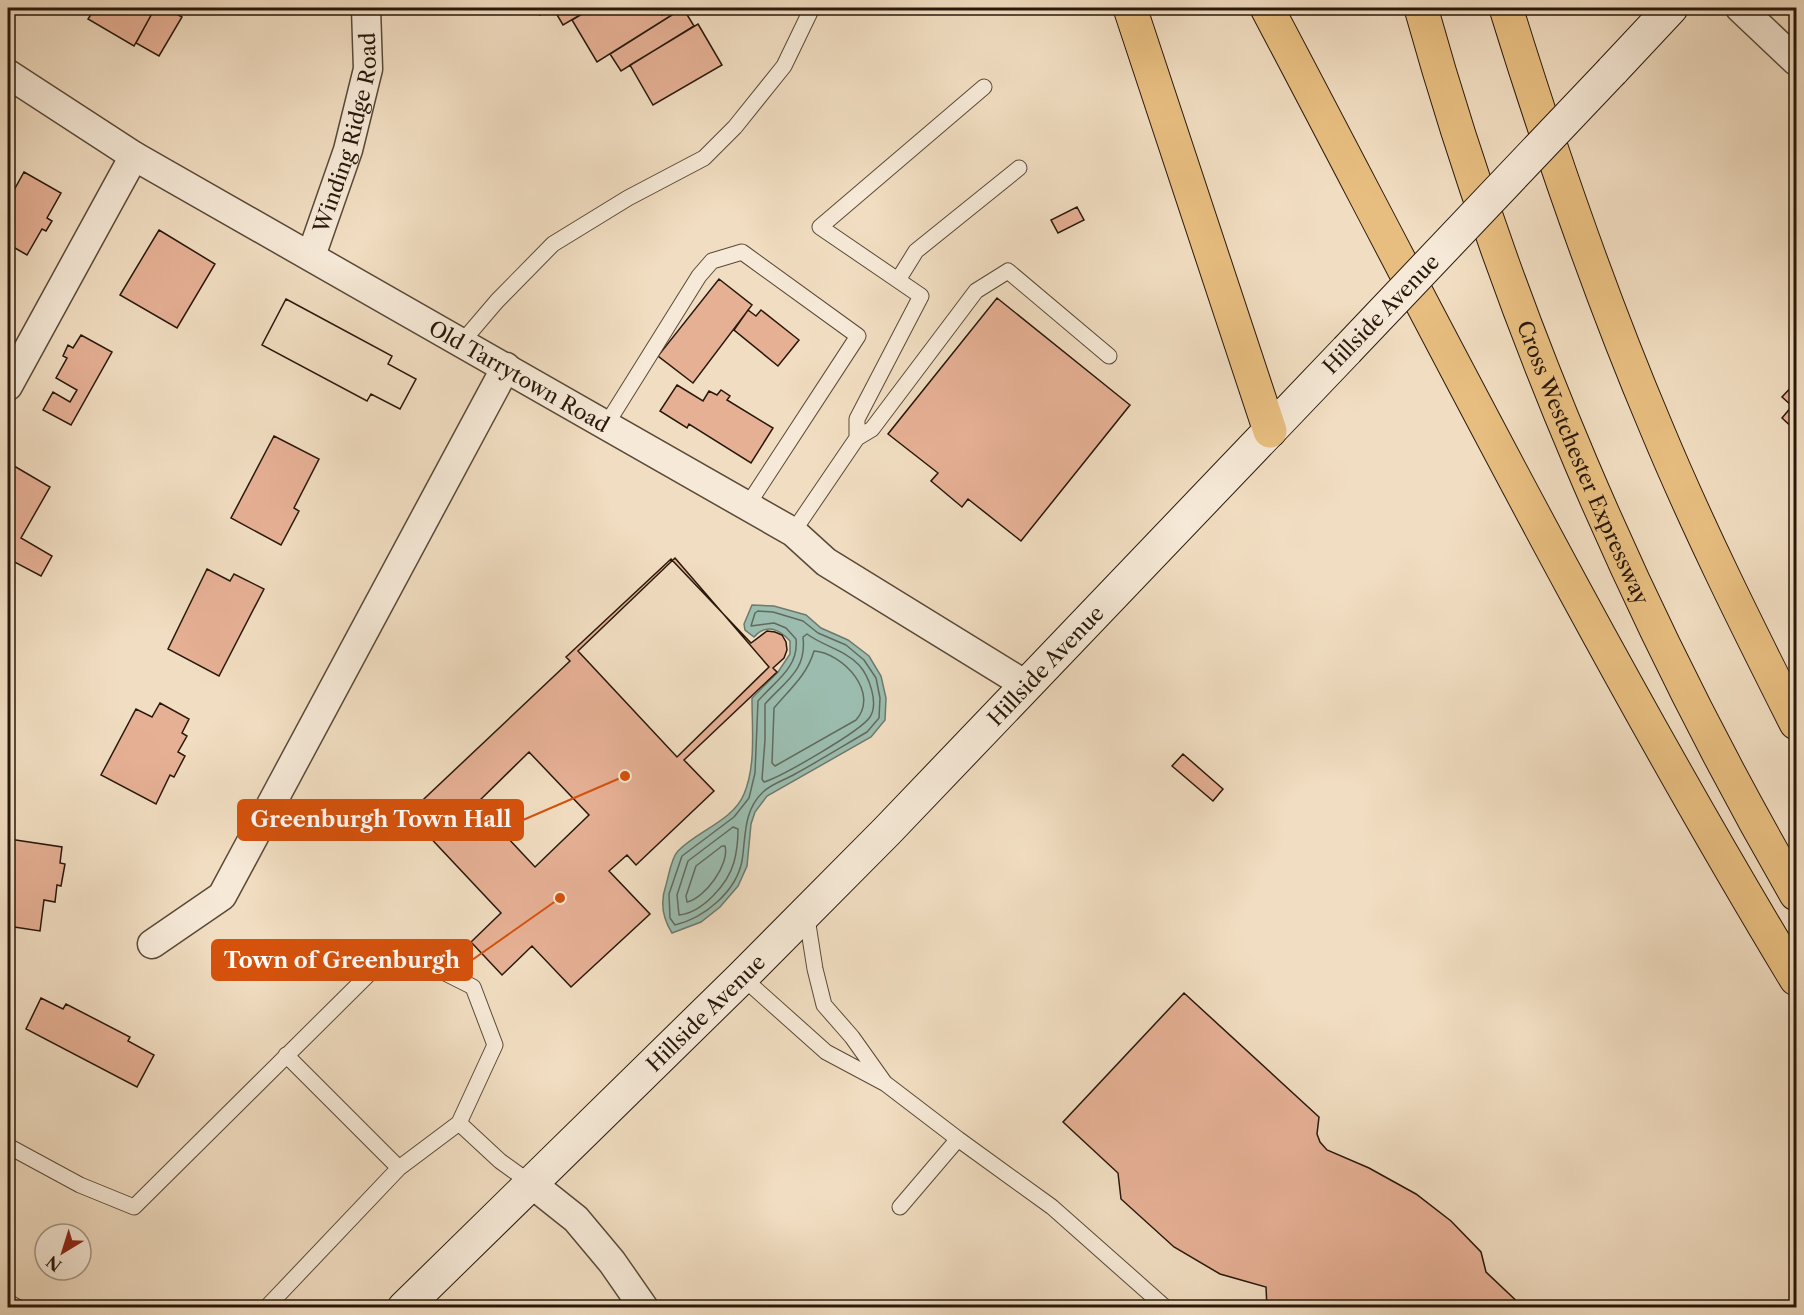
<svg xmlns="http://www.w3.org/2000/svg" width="1804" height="1315" font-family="'Libre Caslon Text',serif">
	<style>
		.water { fill: #9bbcae; stroke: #6d7a6d; stroke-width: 1.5 }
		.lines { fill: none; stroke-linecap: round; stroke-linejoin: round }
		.shore { stroke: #626a5c; stroke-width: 1.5 }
		.building { fill: #e6b095; stroke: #28180b; stroke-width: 1.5; fill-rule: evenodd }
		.service-casing { stroke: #5a4938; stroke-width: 17 }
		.minor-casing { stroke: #5a4938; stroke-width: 31 }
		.secondary-casing { stroke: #28180b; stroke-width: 35 }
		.motorway-casing { stroke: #28180b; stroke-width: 35 }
		.service { stroke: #f6e9d7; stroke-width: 15 }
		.minor { stroke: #f6e9d7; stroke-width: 28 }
		.secondary { stroke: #f6e9d7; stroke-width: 33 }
		.motorway { stroke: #e8be80; stroke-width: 33 }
		.secondary-bridge-casing { stroke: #28180b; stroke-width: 35; stroke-linecap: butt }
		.secondary-bridge { stroke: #f6e9d7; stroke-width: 33 }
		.labels { text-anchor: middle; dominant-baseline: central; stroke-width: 5; stroke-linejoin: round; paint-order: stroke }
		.street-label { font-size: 21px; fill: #28180b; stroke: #f6e9d7 }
		.leader { fill: none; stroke: #d5520c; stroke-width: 2 }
		.callout-dot { fill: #d5520c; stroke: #f6e9d7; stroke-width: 2 }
		.callout { fill: #d5520c; stroke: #d5520c; stroke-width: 2 }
		.callout-label { font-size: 22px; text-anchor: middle; font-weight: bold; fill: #fff }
	</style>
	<rect width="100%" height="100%" fill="#f1ddc1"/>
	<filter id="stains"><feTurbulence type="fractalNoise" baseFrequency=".00333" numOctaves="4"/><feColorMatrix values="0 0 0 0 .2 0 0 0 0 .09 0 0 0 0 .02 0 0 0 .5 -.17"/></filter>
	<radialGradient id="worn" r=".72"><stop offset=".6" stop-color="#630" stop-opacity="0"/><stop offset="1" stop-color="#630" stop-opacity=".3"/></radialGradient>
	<path class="water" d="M 752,605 L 774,606 L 806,615 L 821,628 L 848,640 L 869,656 L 881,676 L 886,698 L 885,720 L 871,737 L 767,796 L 755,812 L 751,824 L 747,866 L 738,886 L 720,907 L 701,922 L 672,933 C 663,919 660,902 666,885 C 669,875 671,858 678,851 C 697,831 733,821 744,794 C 756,766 752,729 752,698 L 778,672 L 790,654 L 790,641 C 779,629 766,623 754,637 L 745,630 L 744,624 Z"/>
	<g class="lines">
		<path class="shore" d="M 758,611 L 773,612 L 803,621 L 818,633 L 846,645 L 864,660 L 876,678 L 880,698 L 879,718 L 867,732 C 843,746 819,761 795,774 C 785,780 771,784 763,792 C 743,811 746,836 742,861 C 736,892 704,918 675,925 L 670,918 L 669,894 L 682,856 L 734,817 L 749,798 L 755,773 L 758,701 C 775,681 799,668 796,639 L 786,628 L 774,623 L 751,626 L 755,613 Z
			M 807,634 C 823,646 845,650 859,665 C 869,676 879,703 870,717 C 861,731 781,777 764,782 L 762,779 L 765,740 L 765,704 C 785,681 807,671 803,637 Z
			M 814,651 C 843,653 880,693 856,720 L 775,766 L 772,763 L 774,708 C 790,689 807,675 814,651 Z
			M 733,827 L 738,829 C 738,839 737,851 734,862 C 728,884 702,913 679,915 L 677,895 L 688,861 Z
			M 722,846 L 725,846 C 730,864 705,898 687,902 L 686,896 L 696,866 Z"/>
	</g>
	<path class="building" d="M 95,8 L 155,8 L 134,46 L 88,19 Z
		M 155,8 L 166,8 L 182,17 L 159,56 L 136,43 Z
		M 536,8 L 552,8 L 540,15 Z
		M 553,8 L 592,8 L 563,25 Z
		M 592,8 L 658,8 L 662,15 L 675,8 L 683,8 L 597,62 L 572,20 Z
		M 683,8 L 694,26 L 621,71 L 610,54 Z
		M 698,24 L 722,65 L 653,105 L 630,65 Z
		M 24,172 L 61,193 L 47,218 L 52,221 L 46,231 L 42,229 L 27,255 L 8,244 L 8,201 Z
		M 1077,207 L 1084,220 L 1058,233 L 1051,220 Z
		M 159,230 L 215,264 L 177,328 L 120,295 Z
		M 719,279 L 752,305 L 693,383 L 658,356 Z
		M 997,298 L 1130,405 L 1021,541 L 968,499 L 962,507 L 931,481 L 938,473 L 888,434 Z
		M 286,299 L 392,356 L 388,364 L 416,379 L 400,409 L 371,394 L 367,401 L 262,345 Z
		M 286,299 L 392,356 L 388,364 L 416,379 L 400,409 L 371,394 L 367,401 L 262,345 Z
		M 748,310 L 756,316 L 761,310 L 799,340 L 778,366 L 734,330 Z
		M 81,335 L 112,352 L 71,425 L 43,410 L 53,392 L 70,402 L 77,390 L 56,378 L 67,358 L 63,356 L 68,345 L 73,348 Z
		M 1795,383 L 1796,384 L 1796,431 L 1782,418 L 1792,406 L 1782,397 Z
		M 677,385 L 703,401 L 709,391 L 717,395 L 721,390 L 730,396 L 727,400 L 773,428 L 751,463 L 689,424 L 687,428 L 660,411 Z
		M 274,436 L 319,459 L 294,508 L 299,511 L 281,545 L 231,518 Z
		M 9,463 L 50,487 L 21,538 L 52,556 L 41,576 L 11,560 L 8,562 Z
		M 675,558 L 769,667 L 677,757 L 578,651 Z
		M 671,559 L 751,643 L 767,631 L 775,632 L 782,635 L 786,642 L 787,650 L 784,658 L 773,668 L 777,672 L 684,760 L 714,791 L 636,865 L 627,855 L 609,871 L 650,914 L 571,987 L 532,946 L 502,975 L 471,942 L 501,913 L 408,814 L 570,661 L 566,657 ZM 529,752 L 589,815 L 535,867 L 476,804 Z
		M 207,569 L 230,581 L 234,574 L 264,589 L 219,676 L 168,649 Z
		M 160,703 L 189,719 L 182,733 L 187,736 L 178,752 L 185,756 L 174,777 L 170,775 L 156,804 L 101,775 L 136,709 L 152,717 Z
		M 1183,754 L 1223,789 L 1213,801 L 1172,766 Z
		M 9,839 L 62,847 L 60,863 L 65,864 L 61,886 L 57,885 L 55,902 L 44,900 L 40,931 L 8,926 L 11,896 L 8,895 Z
		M 1184,993 L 1319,1117 L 1317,1134 L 1320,1142 L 1327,1150 L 1369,1168 L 1416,1194 L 1451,1221 L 1481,1252 L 1486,1272 L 1524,1308 L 1267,1308 L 1266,1287 L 1220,1274 L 1174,1247 L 1121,1199 L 1118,1173 L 1063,1122 Z
		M 41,998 L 63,1009 L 66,1004 L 130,1037 L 128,1041 L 154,1055 L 137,1087 L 26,1029 Z
		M 1231,1301 L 1264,1308 L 1233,1308 Z"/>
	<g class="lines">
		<defs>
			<path id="service" d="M 898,280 L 916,251 L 1019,168
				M 462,342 L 497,301 L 553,244 L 628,198 L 704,158 L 735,127 L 784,66 L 812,8
				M 606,425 L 699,276 L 712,261 L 742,252 L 858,336 L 747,506
				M 857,438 L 857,419 L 921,296 L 820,227 L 984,87
				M 793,532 L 857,438 L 872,429 L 976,291 L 1008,271 L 1109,356
				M 806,912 L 815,969 L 824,1005 L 852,1037 L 884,1082
				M 742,977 L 826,1052 L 886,1084 L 958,1139 L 1052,1207 L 1166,1308
				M 286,1055 L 399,1168
				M 459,1123 L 500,1161 L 532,1184
				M 8,1146 L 80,1185 L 134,1207 L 373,970 L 419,960 L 473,987 L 495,1045 L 459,1123 L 399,1168 L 266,1308
				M 900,1207 L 958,1139
				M 8,1302 L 19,1308"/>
			<g id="minor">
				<path d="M 1740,8 L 1796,61"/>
				<path id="s1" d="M 8,74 L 134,156 L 793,532 L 826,562 L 1026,685"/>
				<path id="s2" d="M 311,256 L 348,150 L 368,69 L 366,8"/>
				<path d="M 8,386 L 134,156"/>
				<path d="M 152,944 L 222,896 L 506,367"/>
				<path d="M 532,1184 L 576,1219 L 612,1262 L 644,1308"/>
			</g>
			<g id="secondary">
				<path d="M 1612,71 L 1671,8"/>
				<path id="s3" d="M 404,1308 L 742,977 L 887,831 L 1347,350"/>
			</g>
			<g id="motorway">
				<path d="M 1130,8 L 1270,431"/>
				<path d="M 1267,8 C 1439,334 1605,663 1796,979"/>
				<path id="s4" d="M 1421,8 C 1507,316 1636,617 1796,894"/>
				<path d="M 1506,8 C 1550,150 1598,290 1656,427 C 1698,528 1747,626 1796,723"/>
			</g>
		</defs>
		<use href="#service" class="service-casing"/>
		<use href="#minor" class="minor-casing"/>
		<use href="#secondary" class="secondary-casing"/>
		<use href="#motorway" class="motorway-casing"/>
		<use href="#service" class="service"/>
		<use href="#minor" class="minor"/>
		<use href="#secondary" class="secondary"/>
		<use href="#motorway" class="motorway"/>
		<defs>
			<path id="secondary-bridge" d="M 1347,350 L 1612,71"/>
		</defs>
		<use href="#secondary-bridge" class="secondary-bridge-casing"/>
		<use href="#secondary-bridge" class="secondary-bridge"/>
	</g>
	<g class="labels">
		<g class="street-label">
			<text stroke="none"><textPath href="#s2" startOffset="129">Winding Ridge Road</textPath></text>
			<text transform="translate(1381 314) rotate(-46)">Hillside Avenue</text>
			<text stroke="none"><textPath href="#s1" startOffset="594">Old Tarrytown Road</textPath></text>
			<text stroke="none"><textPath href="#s4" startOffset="483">Cross Westchester Expressway</textPath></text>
			<text stroke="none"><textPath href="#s3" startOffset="908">Hillside Avenue</textPath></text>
			<text stroke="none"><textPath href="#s3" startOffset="422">Hillside Avenue</textPath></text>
		</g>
	</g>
	<path class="leader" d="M625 776L523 820M560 898L472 960"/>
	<g class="callout-dot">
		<circle cx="625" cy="776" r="6"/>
		<circle cx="560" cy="898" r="6"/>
	</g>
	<g class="callout">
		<rect x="238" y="800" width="285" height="40" rx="6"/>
		<rect x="212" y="940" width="260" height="40" rx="6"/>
	</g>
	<g class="callout-label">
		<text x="381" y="827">Greenburgh Town Hall</text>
		<text x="342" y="968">Town of Greenburgh</text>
	</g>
	<rect width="1804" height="1315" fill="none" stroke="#f1ddc1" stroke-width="30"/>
	<rect x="9" y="9" width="1786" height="1297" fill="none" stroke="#28180b" stroke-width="3"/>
	<rect x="15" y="15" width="1774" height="1285" fill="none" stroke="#28180b" stroke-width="1.5"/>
	<g transform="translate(63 1252) rotate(218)"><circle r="28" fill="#f6e9d7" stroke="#a49585" stroke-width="1.5"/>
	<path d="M0-4.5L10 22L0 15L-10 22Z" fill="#8f2418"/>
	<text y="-9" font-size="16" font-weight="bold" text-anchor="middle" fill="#28180b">N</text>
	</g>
	<rect width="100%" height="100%" filter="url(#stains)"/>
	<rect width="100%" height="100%" fill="url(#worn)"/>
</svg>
